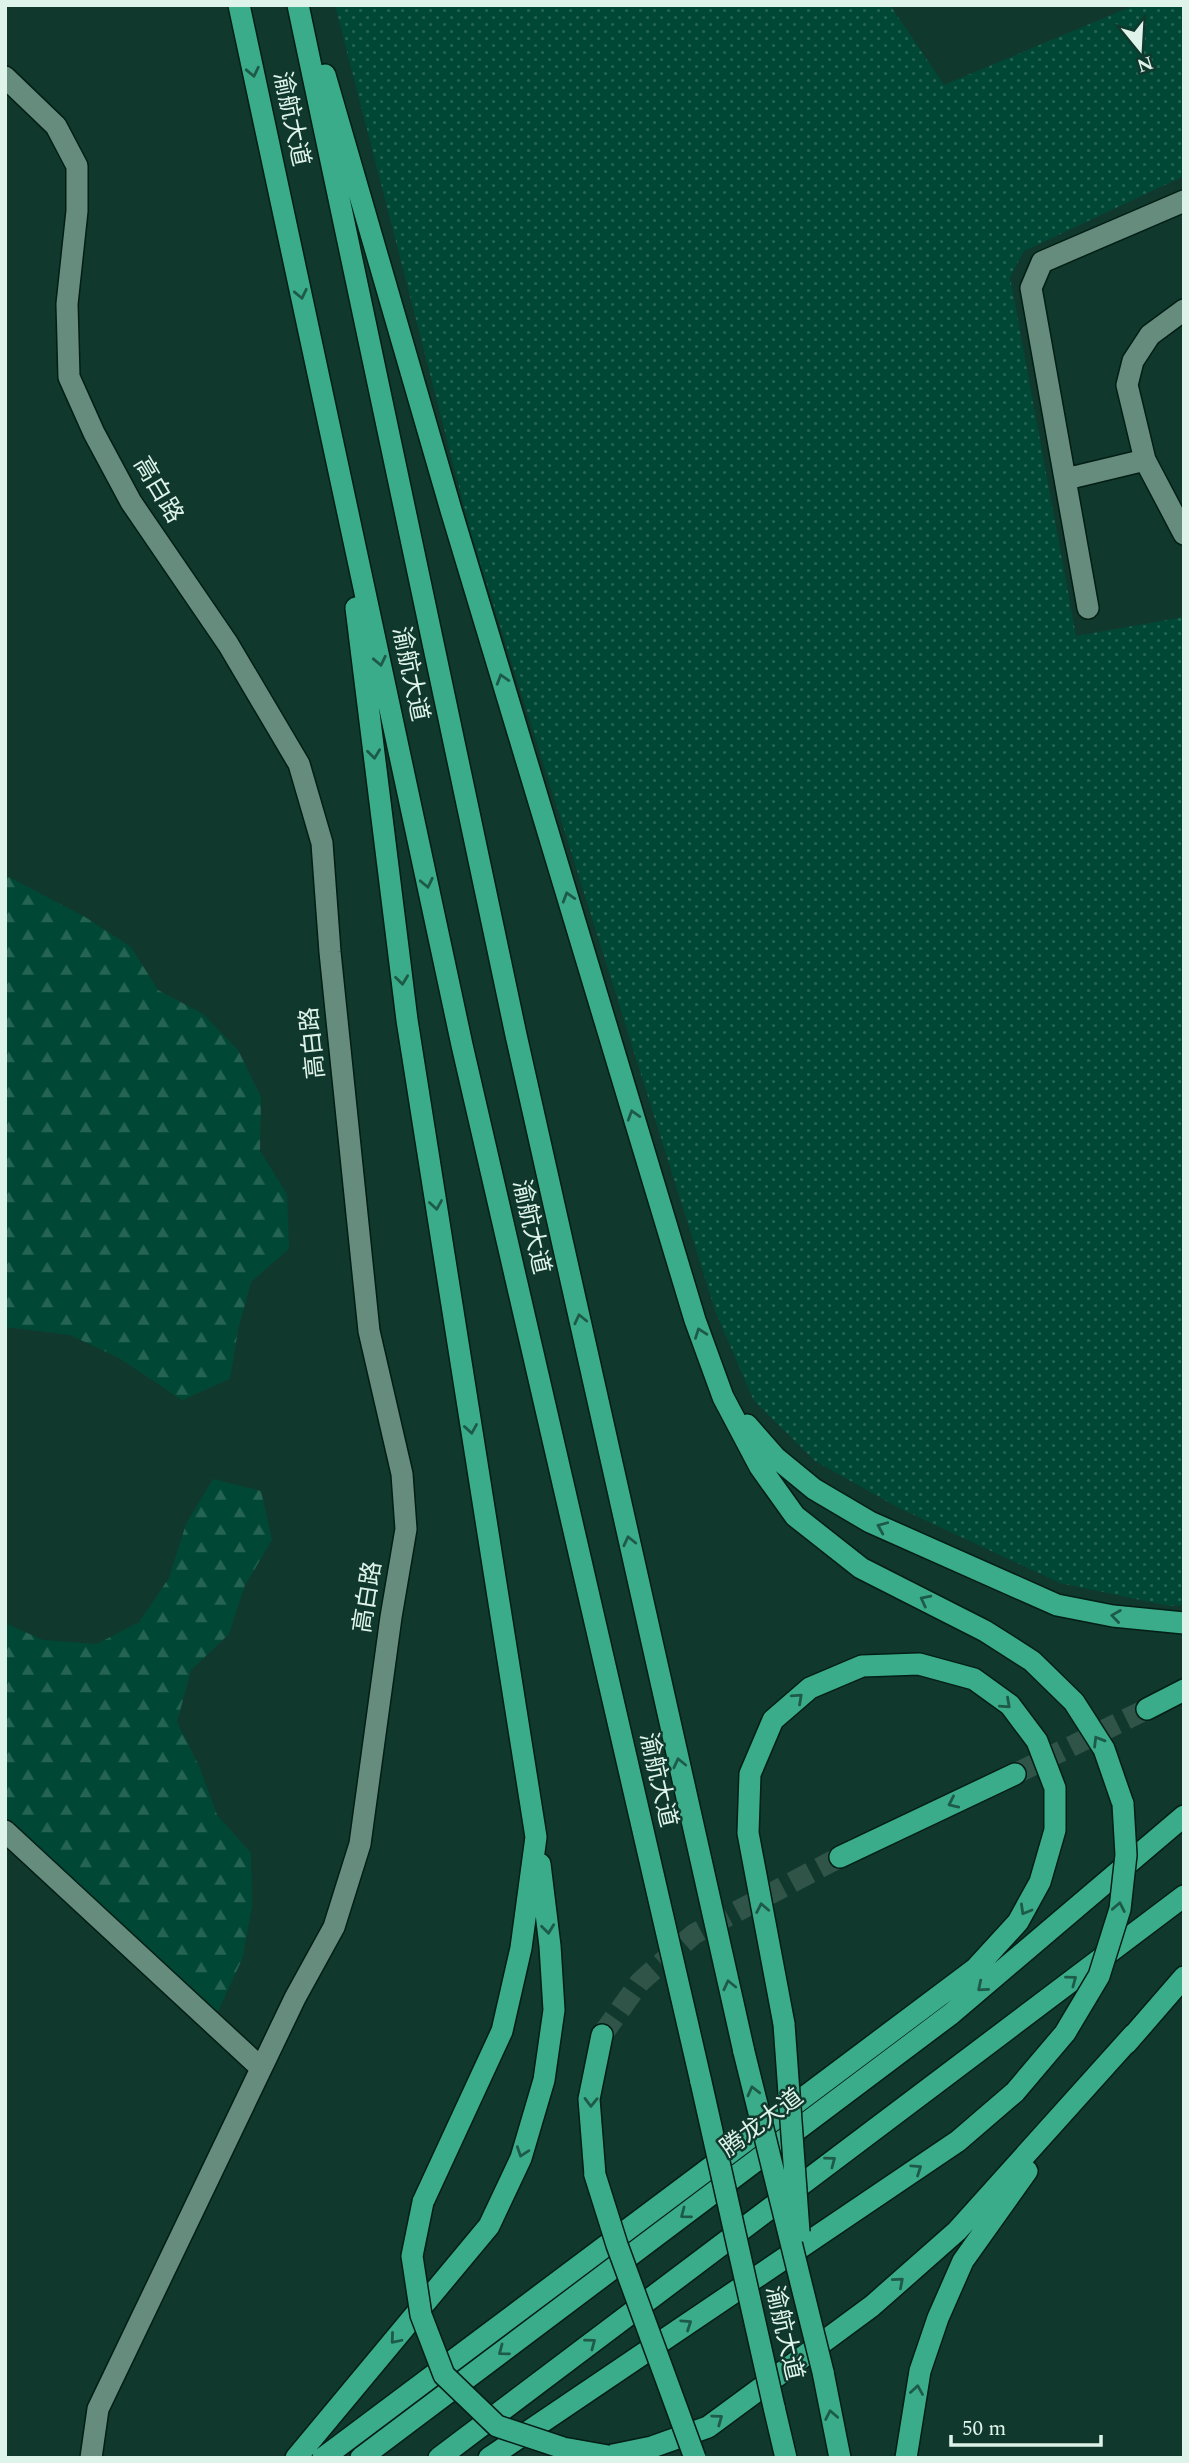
<svg xmlns="http://www.w3.org/2000/svg" width="1189" height="2463" font-family="Spectral,'Noto Sans SC',serif">
	<style>
		.forest { fill: url(#forest-firs) }
		.park { fill: url(#park-dots) }
		.lines { fill: none; stroke-linecap: round; stroke-linejoin: round }
		.highway-tunnel { stroke: #305448; stroke-width: 21; stroke-dasharray: 21 10; stroke-linecap: butt }
		.minor-casing { stroke: #021e15; stroke-width: 24 }
		.highway-casing { stroke: #021e15; stroke-width: 24 }
		.minor { stroke: #658c7d; stroke-width: 21 }
		.highway { stroke: #3aac89; stroke-width: 21 }
		.highway-bridge-casing { stroke: #021e15; stroke-width: 24; stroke-linecap: butt }
		.highway-bridge { stroke: #3aac89; stroke-width: 21 }
		.oneway { stroke: #1d5b48 }
		.labels { text-anchor: middle; dominant-baseline: central; stroke-width: 5; stroke-linejoin: round; paint-order: stroke }
		.street-label { font-size: 24px; fill: #def3ea; stroke: #11382c }
	</style>
	<defs>
		<pattern id="forest-firs" width="22" height="20" patternUnits="userSpaceOnUse" patternTransform="scale(1.75)"><rect width="22" height="20" fill="#004835"/><path d="M5 1l3.5 6h-7zM16 11l3.5 6h-7z" fill="#256352"/></pattern>
		<pattern id="park-dots" width="8" height="8" patternUnits="userSpaceOnUse" patternTransform="scale(1.75)"><rect width="8" height="8" fill="#004835"/><path d="M2 2h.1M6 6h.1" fill="none" stroke="#256352" stroke-width="1.8" stroke-linecap="round"/></pattern>
	</defs>
	<rect width="100%" height="100%" fill="#11382c"/>
	<path class="forest" d="M 5,875 L 85,917 L 131,947 L 158,990 L 203,1014 L 238,1050 L 261,1097 L 260,1151 L 287,1194 L 289,1249 L 251,1282 L 238,1330 L 230,1379 L 182,1400 L 119,1358 L 70,1335 L 5,1327 Z
		M 213,1479 L 261,1491 L 272,1540 L 245,1585 L 229,1634 L 191,1670 L 177,1722 L 199,1766 L 217,1815 L 251,1853 L 252,1905 L 243,1957 L 215,2018 L 5,1821 L 5,1623 L 43,1640 L 97,1644 L 139,1622 L 169,1578 L 186,1524 Z"/>
	<path class="park" d="M 335,5 L 890,5 L 944,85 L 1135,5 L 1184,5 L 1184,176 L 1024,251 L 1010,277 L 1076,636 L 1184,617 L 1184,1605 L 1169,1606 L 1060,1583 L 899,1508 L 815,1461 L 754,1401 L 716,1313 L 471,533 Z"/>
	<g class="lines">
		<path class="highway-tunnel" d="M 1015,1774 L 1147,1709
			M 602,2035 L 640,1982 L 694,1934 L 840,1857"/>
		<defs>
			<path id="minor" d="M 5,77 L 56,126 L 77,166 L 77,211 L 67,304 L 69,377 L 94,433 L 131,502 L 228,644 L 299,764 L 322,843 L 330,952 L 369,1331 L 402,1474 L 406,1529 L 391,1617 L 360,1844 L 334,1927 L 295,1998 L 98,2409 L 91,2458
				M 1184,310 L 1150,335 L 1133,361 L 1127,385 L 1145,460 L 1184,534
				M 1066,479 L 1145,460
				M 1088,608 L 1031,288 L 1042,262 L 1184,201
				M 5,1831 L 261,2068"/>
			<path id="highway" d="M 239,5 L 462,1045 L 701,2082
				M 298,5 L 516,1035 L 744,2052
				M 325,75 L 451,510 L 695,1320 L 723,1397 L 760,1467 L 795,1516 L 861,1568 L 985,1631 L 1032,1661 L 1074,1702 L 1104,1749 L 1123,1804
				M 356,608 L 407,1020 L 536,1837 L 521,1948 L 502,2031 L 423,2202
				M 747,1425 L 775,1457 L 814,1489 L 870,1522 L 1057,1605 L 1113,1616 L 1184,1623
				M 1147,1709 L 1184,1690
				M 840,1857 L 1015,1774
				M 1126,2044 L 1184,1977
				M 595,2175 L 589,2099 L 602,2035
				M 823,2372 L 840,2458
				M 774,2407 L 786,2458
				M 608,2456 L 652,2447 L 708,2427 L 872,2306 L 957,2231 L 1134,2034
				M 296,2458 L 489,2226 L 521,2158 L 544,2080 L 554,2010 L 550,1946 L 540,1864
				M 323,2458 L 975,1969 L 1018,1922 L 1040,1882 L 1055,1830 L 1055,1788 L 1037,1741 L 1010,1705 L 974,1679 L 919,1664 L 862,1666 L 810,1688 L 773,1720 L 750,1774 L 748,1833 L 784,2024
				M 361,2458 L 951,2014 L 1184,1816
				M 439,2458 L 1184,1896
				M 489,2458 L 958,2141 L 1015,2092
				M 906,2458 L 920,2371 L 938,2318 L 963,2261 L 1027,2171"/>
		</defs>
		<use href="#minor" class="minor-casing"/>
		<use href="#highway" class="highway-casing"/>
		<use href="#minor" class="minor"/>
		<use href="#highway" class="highway"/>
		<defs>
			<path id="highway-bridge" d="M 784,2024 L 799,2232
				M 744,2052 L 823,2372
				M 701,2082 L 774,2407
				M 1015,2092 L 1065,2033 L 1099,1976 L 1120,1909 L 1126,1855 L 1123,1804
				M 595,2175 L 617,2245 L 695,2458
				M 423,2202 L 412,2256 L 421,2315 L 444,2375 L 497,2426 L 563,2448 L 608,2456"/>
		</defs>
		<use href="#highway-bridge" class="highway-bridge-casing"/>
		<use href="#highway-bridge" class="highway-bridge"/>
	</g>
	<defs><path id="oneway-chevron" d="M-2-3.5L2.5 0L-2 3.5" fill="none" stroke-width="1.6" stroke-linecap="round" stroke-linejoin="round" transform="scale(1.75)"/></defs>
	<g class="oneway">
		<use href="#oneway-chevron" transform="translate(253 72) rotate(78)"/>
		<use href="#oneway-chevron" transform="translate(301 294) rotate(78)"/>
		<use href="#oneway-chevron" transform="translate(380 661) rotate(78)"/>
		<use href="#oneway-chevron" transform="translate(502 679) rotate(-107)"/>
		<use href="#oneway-chevron" transform="translate(374 754) rotate(83)"/>
		<use href="#oneway-chevron" transform="translate(427 883) rotate(78)"/>
		<use href="#oneway-chevron" transform="translate(568 897) rotate(-107)"/>
		<use href="#oneway-chevron" transform="translate(402 980) rotate(83)"/>
		<use href="#oneway-chevron" transform="translate(633 1115) rotate(-107)"/>
		<use href="#oneway-chevron" transform="translate(436 1205) rotate(81)"/>
		<use href="#oneway-chevron" transform="translate(580 1319) rotate(-103)"/>
		<use href="#oneway-chevron" transform="translate(700 1333) rotate(-110)"/>
		<use href="#oneway-chevron" transform="translate(471 1429) rotate(81)"/>
		<use href="#oneway-chevron" transform="translate(882 1527) rotate(-157)"/>
		<use href="#oneway-chevron" transform="translate(629 1541) rotate(-103)"/>
		<use href="#oneway-chevron" transform="translate(925 1600) rotate(-153)"/>
		<use href="#oneway-chevron" transform="translate(1116 1616) rotate(-172)"/>
		<use href="#oneway-chevron" transform="translate(798 1698) rotate(-42)"/>
		<use href="#oneway-chevron" transform="translate(1006 1704) rotate(42)"/>
		<use href="#oneway-chevron" transform="translate(1098 1741) rotate(-121)"/>
		<use href="#oneway-chevron" transform="translate(679 1763) rotate(-103)"/>
		<use href="#oneway-chevron" transform="translate(953 1803) rotate(155)"/>
		<use href="#oneway-chevron" transform="translate(1119 1907) rotate(-79)"/>
		<use href="#oneway-chevron" transform="translate(762 1908) rotate(-101)"/>
		<use href="#oneway-chevron" transform="translate(1025 1910) rotate(120)"/>
		<use href="#oneway-chevron" transform="translate(548 1929) rotate(83)"/>
		<use href="#oneway-chevron" transform="translate(1072 1980) rotate(-37)"/>
		<use href="#oneway-chevron" transform="translate(729 1985) rotate(-103)"/>
		<use href="#oneway-chevron" transform="translate(982 1987) rotate(140)"/>
		<use href="#oneway-chevron" transform="translate(753 2091) rotate(-104)"/>
		<use href="#oneway-chevron" transform="translate(591 2102) rotate(91)"/>
		<use href="#oneway-chevron" transform="translate(522 2152) rotate(109)"/>
		<use href="#oneway-chevron" transform="translate(831 2161) rotate(-37)"/>
		<use href="#oneway-chevron" transform="translate(917 2169) rotate(-34)"/>
		<use href="#oneway-chevron" transform="translate(685 2214) rotate(143)"/>
		<use href="#oneway-chevron" transform="translate(899 2282) rotate(-41)"/>
		<use href="#oneway-chevron" transform="translate(687 2324) rotate(-34)"/>
		<use href="#oneway-chevron" transform="translate(395 2339) rotate(130)"/>
		<use href="#oneway-chevron" transform="translate(591 2343) rotate(-37)"/>
		<use href="#oneway-chevron" transform="translate(503 2351) rotate(143)"/>
		<use href="#oneway-chevron" transform="translate(917 2390) rotate(-81)"/>
		<use href="#oneway-chevron" transform="translate(831 2415) rotate(-101)"/>
		<use href="#oneway-chevron" transform="translate(718 2419) rotate(-36)"/>
	</g>
	<g class="labels">
		<g class="street-label">
			<text transform="translate(291 119) rotate(78)">渝航大道</text>
			<text transform="translate(158 490) rotate(59)">高白路</text>
			<text transform="translate(410 674) rotate(78)">渝航大道</text>
			<text transform="translate(313 1043) rotate(-96)">高白路</text>
			<text transform="translate(531 1227) rotate(77)">渝航大道</text>
			<text transform="translate(368 1597) rotate(-81)">高白路</text>
			<text transform="translate(658 1780) rotate(77)">渝航大道</text>
			<text transform="translate(762 2123) rotate(-37)">腾龙大道</text>
			<text transform="translate(784 2333) rotate(77)">渝航大道</text>
		</g>
	</g>
	<rect width="1189" height="2463" fill="none" stroke="#def3ea" stroke-width="14"/>
	<g transform="translate(1140 49) rotate(162)" stroke="#11382c" stroke-width="5" paint-order="stroke">
	<path d="M0-5L12 26L0 18L-12 26Z" fill="#def3ea"/>
	<text y="-10" font-size="19" font-weight="bold" text-anchor="middle" fill="#def3ea">N</text>
	</g>
	<path d="M951 2435v10h150v-10" fill="none" stroke="#def3ea" stroke-width="3.5"/>
	<text x="962" y="2435" font-size="21" fill="#def3ea" stroke="#11382c" stroke-width="5" paint-order="stroke">50 m</text>
</svg>
